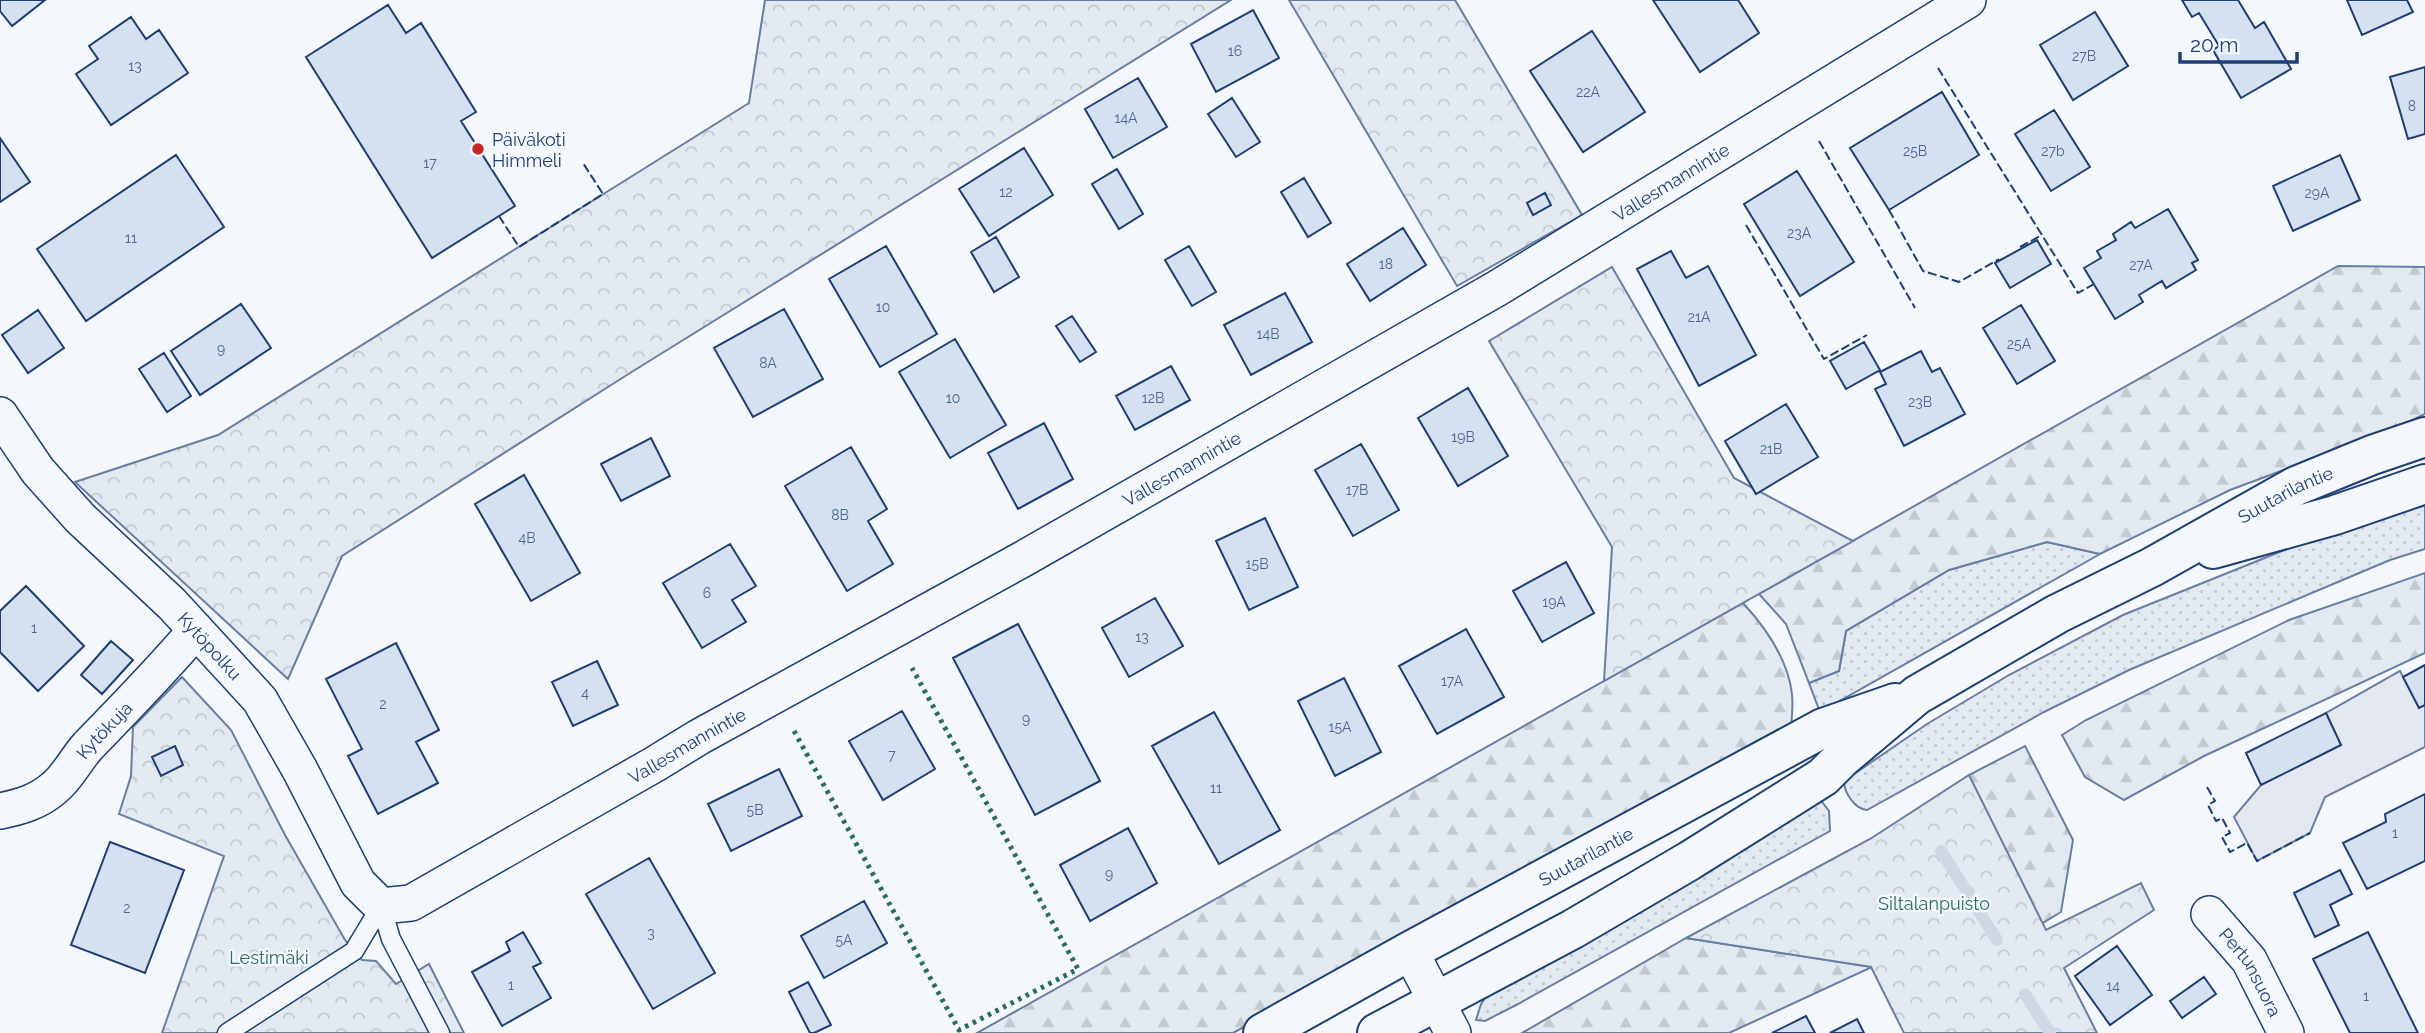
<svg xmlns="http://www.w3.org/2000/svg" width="2425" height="1033" font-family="Raleway,sans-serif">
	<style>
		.grass { fill: url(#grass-dots); stroke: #687fa3; stroke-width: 2 }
		.forest { fill: url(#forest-firs); stroke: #687fa3; stroke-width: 2 }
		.park { fill: url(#park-crowns); stroke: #687fa3; stroke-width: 2 }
		.parking { fill: #e3e8f0; stroke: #687fa3; stroke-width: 2 }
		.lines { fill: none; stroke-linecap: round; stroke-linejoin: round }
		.stream { stroke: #cfd7e4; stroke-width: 12 }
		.building { fill: #d5e0f0; stroke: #1d3f73; stroke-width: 2 }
		.service-casing { stroke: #1d3f73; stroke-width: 21 }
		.minor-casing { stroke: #1d3f73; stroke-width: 38 }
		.primary-casing { stroke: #1d3f73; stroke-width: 42 }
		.service { stroke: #f4f7fb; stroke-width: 18 }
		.minor { stroke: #f4f7fb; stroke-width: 35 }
		.primary { stroke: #f4f7fb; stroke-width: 38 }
		.hedge { stroke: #2c6c60; stroke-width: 5; stroke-dasharray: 3.5 5; stroke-linecap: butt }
		.fence { stroke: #1d3f73; stroke-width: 2; stroke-dasharray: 9 3.5; stroke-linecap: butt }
		.poi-dot { fill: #c62828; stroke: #f4f7fb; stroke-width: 2.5 }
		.labels { text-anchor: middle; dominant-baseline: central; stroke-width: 5; stroke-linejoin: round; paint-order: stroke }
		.number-label { font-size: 14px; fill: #4b6792 }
		.poi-label { font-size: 18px; fill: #1d3f73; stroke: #f4f7fb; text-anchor: start }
		.street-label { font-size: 18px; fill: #1d3f73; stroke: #f4f7fb }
		.park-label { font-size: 18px; fill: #2c6c60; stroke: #f4f7fb }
	</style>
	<defs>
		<pattern id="grass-dots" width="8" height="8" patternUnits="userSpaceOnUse" patternTransform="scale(1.75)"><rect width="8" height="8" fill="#e3e9f0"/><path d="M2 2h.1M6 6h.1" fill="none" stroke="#c2c9d1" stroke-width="1.8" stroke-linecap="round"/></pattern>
		<pattern id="forest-firs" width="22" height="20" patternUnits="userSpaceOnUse" patternTransform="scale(1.75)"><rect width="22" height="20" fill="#e3e9f0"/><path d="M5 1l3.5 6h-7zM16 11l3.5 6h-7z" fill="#c2c9d1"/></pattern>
		<pattern id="park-crowns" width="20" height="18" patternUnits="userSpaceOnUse" patternTransform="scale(1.75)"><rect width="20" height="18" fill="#e3e9f0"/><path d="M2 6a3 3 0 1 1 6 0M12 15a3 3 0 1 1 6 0" fill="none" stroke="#c2c9d1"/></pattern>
	</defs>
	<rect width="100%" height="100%" fill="#f4f7fb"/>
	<path class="grass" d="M 2425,505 L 2425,549 L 2390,560 L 2129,670 L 2044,712 L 1867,810 C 1855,809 1844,793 1844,781 L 1927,724 L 2009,675 L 2123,615 L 2317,537 Z
		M 2047,542 L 2100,554 L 1820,712 L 1809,683 L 1839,671 L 1846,631 L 1949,570 Z
		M 1819,798 L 1829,811 L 1830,831 L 1518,1004 L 1485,1021 L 1476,1020 L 1481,1004 L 1488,994 Z"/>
	<path class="forest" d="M 2338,266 L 2425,267 L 2425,414 L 2396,428 L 2230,490 L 2100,554 L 2047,542 L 1949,570 L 1846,631 L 1839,671 L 1809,683 L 1786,624 L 1759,594 Z
		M 2425,573 L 2425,653 L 2204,756 L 2124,800 L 2085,777 L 2062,735 L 2086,720 L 2289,620 Z
		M 1743,603 C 1766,628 1788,659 1792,694 C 1793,704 1792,717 1791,727 L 1233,1033 L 977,1033 Z
		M 2025,746 L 2073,840 L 2061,912 L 1968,968 L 1969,775 Z
		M 1686,938 L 1872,967 L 1729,1033 L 1522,1033 Z"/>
	<path class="park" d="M 765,0 L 1231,0 L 630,373 L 342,556 L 288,679 L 75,482 L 218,435 L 749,103 Z
		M 1289,0 L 1455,0 L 1582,215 L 1457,286 Z
		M 1612,267 L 1734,478 L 1853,541 L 1604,681 L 1612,547 L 1489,341 Z
		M 182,677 L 231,730 L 285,835 L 345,940 L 362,960 L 376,961 L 396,984 L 429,964 L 464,1033 L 162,1033 L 224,856 L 119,814 L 131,776 L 133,727 Z
		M 1969,775 L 2046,930 L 2141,883 L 2154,910 L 2064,968 L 2097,1033 L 1904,1033 L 1871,967 L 1686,938 L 1870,839 Z"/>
	<path class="parking" d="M 2400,671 L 2419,708 L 2425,705 L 2425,747 L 2325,797 L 2310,833 L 2257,861 L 2234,817 L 2261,785 L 2341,745 L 2326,713 Z"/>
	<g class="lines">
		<path class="stream" d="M 1941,851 L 1997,940
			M 2025,994 L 2050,1033"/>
	</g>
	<path class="building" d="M 0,0 L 45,0 L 12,26 L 0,11 Z
		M 1653,0 L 1738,0 L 1759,33 L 1700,72 Z
		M 2182,0 L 2238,0 L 2255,28 L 2264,22 L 2291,69 L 2241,98 L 2213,50 L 2219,46 L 2199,13 L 2192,17 Z
		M 2347,0 L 2407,0 L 2413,12 L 2362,35 Z
		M 388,5 L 406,33 L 421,23 L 476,112 L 461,121 L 515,206 L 432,258 L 306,57 Z
		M 1253,10 L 1279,58 L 1216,92 L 1191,44 Z
		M 2095,12 L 2128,66 L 2073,100 L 2040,45 Z
		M 131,17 L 146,39 L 159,30 L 188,73 L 111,125 L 76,74 L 98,59 L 89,46 Z
		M 1592,31 L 1645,112 L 1583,152 L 1530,71 Z
		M 2425,67 L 2425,134 L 2408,139 L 2390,77 Z
		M 1138,78 L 1167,127 L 1113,158 L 1085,109 Z
		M 1942,92 L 1979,155 L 1889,210 L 1850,148 Z
		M 1232,98 L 1260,142 L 1236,157 L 1208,114 Z
		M 2054,110 L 2090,167 L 2051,191 L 2015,134 Z
		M 0,138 L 30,182 L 0,202 Z
		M 1024,148 L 1053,195 L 989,236 L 959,189 Z
		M 176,155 L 224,227 L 86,321 L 37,249 Z
		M 2340,155 L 2360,200 L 2293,231 L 2273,186 Z
		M 1117,169 L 1143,214 L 1119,229 L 1092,184 Z
		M 1797,171 L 1854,262 L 1800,296 L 1744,204 Z
		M 1304,178 L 1331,223 L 1308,237 L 1281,192 Z
		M 1545,193 L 1551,205 L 1533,215 L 1527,203 Z
		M 2168,209 L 2198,260 L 2192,263 L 2196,270 L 2166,288 L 2162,281 L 2139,295 L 2143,302 L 2115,319 L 2084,268 L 2101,258 L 2097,251 L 2116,240 L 2113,234 L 2131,222 L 2135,228 Z
		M 1403,228 L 1426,265 L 1370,301 L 1347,264 Z
		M 996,237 L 1019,277 L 994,292 L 971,252 Z
		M 2037,240 L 2051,264 L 2010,288 L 1995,263 Z
		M 886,246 L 937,334 L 880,367 L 829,279 Z
		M 1189,246 L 1216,292 L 1192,306 L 1165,260 Z
		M 1671,251 L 1686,278 L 1708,266 L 1756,355 L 1699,386 L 1637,269 Z
		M 1285,293 L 1312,342 L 1251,375 L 1224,325 Z
		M 241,304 L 271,348 L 200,395 L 171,351 Z
		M 2021,305 L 2055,361 L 2017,384 L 1983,328 Z
		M 784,309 L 823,379 L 753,417 L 714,348 Z
		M 38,310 L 64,348 L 28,373 L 2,335 Z
		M 1072,316 L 1096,352 L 1080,362 L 1056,326 Z
		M 955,339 L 1006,425 L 950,458 L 899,372 Z
		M 1864,342 L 1880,370 L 1846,389 L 1830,361 Z
		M 1921,351 L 1932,372 L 1940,368 L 1965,414 L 1904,446 L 1875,389 L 1886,384 L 1880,372 Z
		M 164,353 L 191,396 L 167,412 L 139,369 Z
		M 1171,366 L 1190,400 L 1135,430 L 1116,396 Z
		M 1468,388 L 1508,456 L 1458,486 L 1418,418 Z
		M 1786,404 L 1818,457 L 1756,494 L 1725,441 Z
		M 1044,423 L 1073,479 L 1018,509 L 988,453 Z
		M 651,438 L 670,476 L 621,501 L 601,464 Z
		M 1361,444 L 1399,510 L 1353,536 L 1315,470 Z
		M 851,447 L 887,509 L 868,521 L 893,564 L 847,591 L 785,486 Z
		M 524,475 L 580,573 L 531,601 L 475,504 Z
		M 1265,518 L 1298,587 L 1249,610 L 1216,541 Z
		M 730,544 L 756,586 L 732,600 L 746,622 L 702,648 L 663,583 Z
		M 1566,562 L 1594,613 L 1542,642 L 1513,591 Z
		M 26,586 L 84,646 L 38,691 L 0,652 L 0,611 Z
		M 1155,598 L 1183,646 L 1129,677 L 1102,628 Z
		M 1018,624 L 1100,781 L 1035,815 L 953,658 Z
		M 1466,629 L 1504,697 L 1437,734 L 1399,666 Z
		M 111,641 L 133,660 L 102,694 L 81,675 Z
		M 396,643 L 439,730 L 416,742 L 438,783 L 378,814 L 348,756 L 362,749 L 326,679 Z
		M 597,661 L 618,705 L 573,726 L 552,682 Z
		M 2425,665 L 2425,705 L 2419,708 L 2403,677 Z
		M 1344,678 L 1381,752 L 1335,776 L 1298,701 Z
		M 902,711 L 935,769 L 883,800 L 849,741 Z
		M 1214,712 L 1280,830 L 1219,864 L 1152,746 Z
		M 2326,713 L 2341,745 L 2261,785 L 2246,753 Z
		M 175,746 L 183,765 L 161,776 L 152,757 Z
		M 779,769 L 802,816 L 731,851 L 708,804 Z
		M 2425,794 L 2425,861 L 2367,889 L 2343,843 L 2386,822 L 2385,814 Z
		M 1128,828 L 1157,883 L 1090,921 L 1060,865 Z
		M 110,842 L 184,870 L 145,973 L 71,945 Z
		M 649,858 L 715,973 L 653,1009 L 586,894 Z
		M 2340,870 L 2352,894 L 2330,905 L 2339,925 L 2315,937 L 2294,893 Z
		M 864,901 L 887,943 L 824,978 L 801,936 Z
		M 523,932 L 541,963 L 533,967 L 551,998 L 502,1026 L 472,972 L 510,951 L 506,942 Z
		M 2368,932 L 2418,1033 L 2350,1033 L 2313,959 Z
		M 2117,946 L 2152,995 L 2110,1025 L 2075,976 Z
		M 2204,977 L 2216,994 L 2182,1018 L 2170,1001 Z
		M 808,982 L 831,1025 L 814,1033 L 810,1033 L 789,992 Z
		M 1806,1016 L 1815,1033 L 1772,1033 Z
		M 1857,1019 L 1864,1033 L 1830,1033 Z"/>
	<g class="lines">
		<defs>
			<path id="service" d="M 381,906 L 391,939 L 440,1033
				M 227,1033 L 354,951 L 381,906"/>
			<g id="minor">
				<path id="s1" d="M 0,415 L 38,471 L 80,518 L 172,604 L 260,700 L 300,770 L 358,883 L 381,906 L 411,903 L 655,764 L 699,737 L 1023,559 L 1496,289 L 1968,0"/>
				<path id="s2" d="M 0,811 C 20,807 38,802 54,788 C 68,777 76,759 88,746 C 125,708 162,670 196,630"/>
				<path id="s3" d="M 2209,914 L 2249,960 L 2286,1033"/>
				<path d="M 1410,951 L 1453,1033"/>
			</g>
			<g id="primary">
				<path d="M 2213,549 L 2335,515 L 2425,484"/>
				<path id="s4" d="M 1263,1033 L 1410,951 L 1823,728 L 1895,703"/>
				<path id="s5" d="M 1377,1033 L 1573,929 L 1689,861 L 1823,777 L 1842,758 L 1917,695 L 2057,614 L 2152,567 L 2296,486 L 2372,455 L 2425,437"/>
			</g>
		</defs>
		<use href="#service" class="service-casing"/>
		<use href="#minor" class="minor-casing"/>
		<use href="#primary" class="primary-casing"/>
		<use href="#service" class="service"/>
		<use href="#minor" class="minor"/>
		<use href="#primary" class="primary"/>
		<path class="hedge" d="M 794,731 L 959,1030 L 1078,969 L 912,668"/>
		<path class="fence" d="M 1938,68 L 2078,293 L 2094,284
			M 1819,141 L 1915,308
			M 1889,210 L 1923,271 L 1959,282 L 1999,259
			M 499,216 L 519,247 L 603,194 L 583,163
			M 1746,225 L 1824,359 L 1867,335
			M 2020,247 L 2042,235
			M 2207,787 L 2215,801 L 2208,805 L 2216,821 L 2222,818 L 2230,833 L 2222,837 L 2230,852 L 2247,843 L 2257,861 L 2310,833"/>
	</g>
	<circle class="poi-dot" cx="478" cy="149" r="7"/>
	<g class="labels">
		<g class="number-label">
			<text x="1235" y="51">16</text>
			<text x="2084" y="56">27B</text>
			<text x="135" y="66">13</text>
			<text x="1588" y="92">22A</text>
			<text x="2412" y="106">8</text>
			<text x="1126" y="118">14A</text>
			<text x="1915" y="151">25B</text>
			<text x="2053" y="151">27b</text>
			<text x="430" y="163">17</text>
			<text x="1006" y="192">12</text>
			<text x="2317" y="193">29A</text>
			<text x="1799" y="233">23A</text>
			<text x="131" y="238">11</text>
			<text x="1386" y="264">18</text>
			<text x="2141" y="265">27A</text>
			<text x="883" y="307">10</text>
			<text x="1699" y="317">21A</text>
			<text x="1268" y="334">14B</text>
			<text x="2019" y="344">25A</text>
			<text x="221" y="349">9</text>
			<text x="768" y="363">8A</text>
			<text x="953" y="398">10</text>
			<text x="1153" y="398">12B</text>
			<text x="1920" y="402">23B</text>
			<text x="1463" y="437">19B</text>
			<text x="1771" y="449">21B</text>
			<text x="1357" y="490">17B</text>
			<text x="840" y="515">8B</text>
			<text x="527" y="538">4B</text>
			<text x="1257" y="564">15B</text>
			<text x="707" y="593">6</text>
			<text x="1554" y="602">19A</text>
			<text x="34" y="628">1</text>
			<text x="1142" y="637">13</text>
			<text x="1452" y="681">17A</text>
			<text x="585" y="693">4</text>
			<text x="383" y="704">2</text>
			<text x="1026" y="719">9</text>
			<text x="1340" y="727">15A</text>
			<text x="892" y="755">7</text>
			<text x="1216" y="788">11</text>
			<text x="755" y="810">5B</text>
			<text x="2395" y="833">1</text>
			<text x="1109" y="874">9</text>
			<text x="127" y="908">2</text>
			<text x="651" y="933">3</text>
			<text x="844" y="940">5A</text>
			<text x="511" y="985">1</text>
			<text x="2113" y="986">14</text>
			<text x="2366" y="996">1</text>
		</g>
		<g class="poi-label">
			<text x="492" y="139">Päiväkoti<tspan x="492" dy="21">Himmeli</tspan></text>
		</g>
		<g class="street-label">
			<text stroke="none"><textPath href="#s1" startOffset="2109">Vallesmannintie</textPath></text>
			<text stroke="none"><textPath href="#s1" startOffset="1542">Vallesmannintie</textPath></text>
			<text stroke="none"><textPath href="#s5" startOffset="1059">Suutarilantie</textPath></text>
			<text stroke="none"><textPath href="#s1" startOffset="313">Kytöpolku</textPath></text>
			<text stroke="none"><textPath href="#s2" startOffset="136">Kytökuja</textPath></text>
			<text stroke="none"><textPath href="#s1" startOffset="975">Vallesmannintie</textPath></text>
			<text stroke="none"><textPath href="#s4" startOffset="368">Suutarilantie</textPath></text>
			<text stroke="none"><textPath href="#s3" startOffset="72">Pertunsuora</textPath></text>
		</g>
		<g class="park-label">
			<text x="1934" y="903">Siltalanpuisto</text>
			<text x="269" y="957">Lestimäki</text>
		</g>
	</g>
	<path d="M2180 52v10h117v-10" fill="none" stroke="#1d3f73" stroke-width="3.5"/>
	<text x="2190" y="52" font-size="21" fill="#1d3f73" stroke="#f4f7fb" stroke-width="5" paint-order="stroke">20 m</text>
</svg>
